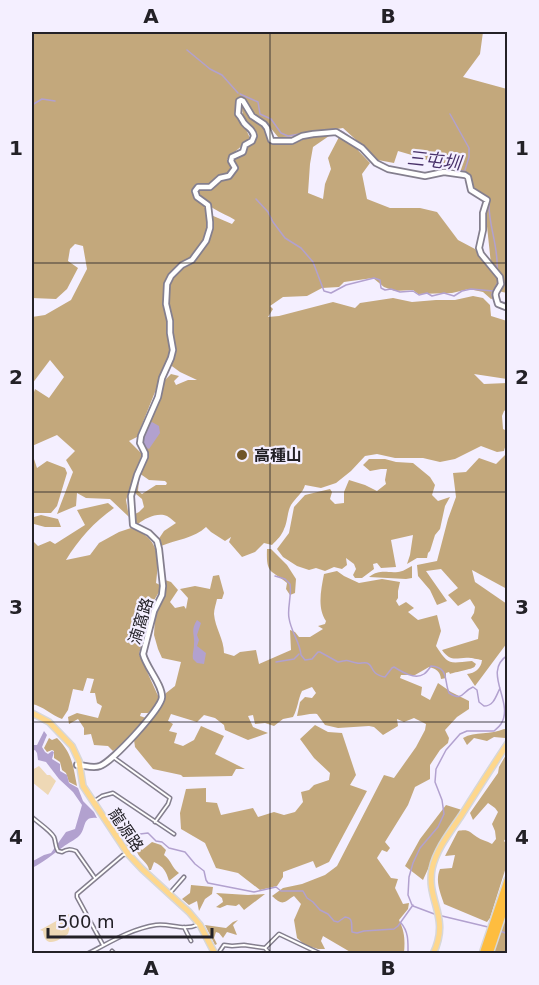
<svg xmlns="http://www.w3.org/2000/svg" width="539" height="985" font-family="'DejaVu Sans','Noto Sans TC',sans-serif">
	<style>
		.green { fill: #eed8b5 }
		.forest { fill: #c3a87c }
		.water { fill: #b2a1cf }
		.lines { fill: none; stroke-linecap: round; stroke-linejoin: round }
		.stream { stroke: #b2a1cf; stroke-width: 1.5 }
		.street-casing { stroke: #847f8e; stroke-width: 5 }
		.secondary-casing { stroke: #847f8e; stroke-width: 8 }
		.primary-casing { stroke: #d7d7d8; stroke-width: 8 }
		.highway-casing { stroke: #d7d7d8; stroke-width: 10 }
		.street { stroke: #fff; stroke-width: 2 }
		.secondary { stroke: #fff; stroke-width: 4.5 }
		.primary { stroke: #fed78c; stroke-width: 5 }
		.highway { stroke: #febd3f; stroke-width: 7 }
		.grid { fill: none; stroke: #232127; stroke-width: 1.5; stroke-opacity: 0.55 }
		.poi-dot { fill: #705527; stroke: #f4efff; stroke-width: 2 }
		.labels { text-anchor: middle; dominant-baseline: central; stroke-width: 4.5; stroke-linejoin: round; paint-order: stroke }
		.poi-label { font-size: 16px; font-weight: bold; fill: #232127; stroke: #f4efff; text-anchor: start }
		.street-label { font-size: 16px; fill: #232127; stroke: #f4efff }
		.water-label { font-size: 18px; font-style: italic; fill: #49316a; stroke: #f4efff }
		.neatline { fill: none; stroke: #232127; stroke-width: 2 }
		.grid-label { font-size: 20px; text-anchor: middle; font-weight: bold; fill: #232127 }
	</style>
	<rect width="100%" height="100%" fill="#f4efff"/>
	<path class="green" d="M 39,766 L 47,775 L 50,775 L 56,781 L 48,795 L 32,782 L 32,770 Z
		M 69,914 L 70,917 L 65,920 L 68,922 L 70,927 L 68,934 C 59,940 45,950 43,931 L 40,930 Z"/>
	<path class="forest" d="M 32,32 L 483,32 L 480,54 L 463,77 L 507,89 L 507,293 L 498,291 L 504,283 L 499,273 L 491,264 L 486,217 L 487,197 L 473,188 L 466,172 L 443,167 L 422,158 L 398,151 L 394,163 L 378,160 L 343,128 C 322,131 299,138 278,137 L 269,126 L 257,118 L 243,102 L 238,105 L 242,121 L 250,138 C 243,146 234,151 227,160 L 234,170 L 217,179 L 209,186 L 195,184 L 194,199 L 206,206 C 210,231 205,240 190,261 L 182,262 L 168,277 L 163,299 L 167,319 L 171,352 L 137,437 L 129,441 L 142,454 L 126,500 L 129,517 L 110,499 L 86,498 L 77,493 L 76,506 L 57,514 L 73,472 L 66,460 L 75,451 L 57,435 L 32,446 L 32,398 L 35,389 L 49,398 L 64,377 L 50,360 L 32,384 L 32,317 L 45,315 L 71,300 L 87,269 L 83,246 L 75,244 L 70,249 L 68,261 L 78,268 L 67,289 L 56,299 L 32,298 Z
		M 242,105 L 244,106 L 250,117 L 266,129 L 272,138 L 285,144 L 297,142 L 310,137 L 329,136 L 313,147 L 310,164 L 308,193 L 323,199 L 325,184 L 331,169 L 328,158 L 339,137 L 353,145 L 370,163 L 362,174 L 367,199 L 390,208 L 420,208 L 437,212 L 458,240 L 475,249 L 485,264 L 497,277 L 498,284 L 492,293 L 494,298 L 491,299 L 483,292 L 469,289 L 452,293 L 418,294 L 413,290 L 395,291 L 384,287 L 373,278 L 344,282 L 339,287 L 322,288 L 307,296 L 283,297 L 270,306 L 273,309 L 268,317 L 279,316 L 333,302 L 355,308 L 360,303 L 393,298 L 412,302 L 436,300 L 455,300 L 473,296 L 483,298 L 490,305 L 491,316 L 507,321 L 507,379 L 474,374 L 484,384 L 507,383 L 507,409 L 504,411 L 502,416 L 503,429 L 507,431 L 507,440 L 504,451 L 497,452 L 481,446 L 455,459 L 440,462 L 423,458 L 395,458 L 377,454 L 365,456 L 351,471 L 336,483 L 321,488 L 305,485 C 303,493 296,497 291,505 C 287,512 288,521 284,529 C 282,535 277,540 272,545 L 264,543 L 255,552 L 242,557 L 229,542 L 231,537 L 225,541 L 211,532 L 206,527 C 195,538 175,540 161,546 L 158,540 L 164,531 L 176,523 C 173,521 171,518 167,516 C 158,512 145,518 138,524 L 135,522 L 135,514 L 139,512 L 144,507 L 142,499 L 136,494 L 136,482 L 139,479 L 138,491 L 142,494 L 156,485 L 166,485 L 167,483 L 165,481 L 149,480 L 139,473 L 145,461 L 141,441 L 162,383 L 171,374 L 179,376 L 174,381 L 176,385 L 188,380 L 197,380 L 180,372 L 169,364 L 174,351 L 166,297 L 170,280 L 182,266 L 191,263 L 206,243 L 211,215 L 232,224 L 235,220 C 222,212 205,207 196,193 L 199,188 C 212,184 229,180 238,170 L 231,161 L 254,136 C 248,126 241,116 242,105 Z
		M 32,453 L 37,468 L 47,461 L 65,468 L 67,473 L 57,506 L 51,513 L 32,513 Z
		M 507,453 L 507,589 L 472,570 L 475,582 L 507,604 L 507,643 L 475,686 L 467,674 C 475,673 481,669 482,660 C 481,660 472,658 471,658 C 458,656 452,664 442,650 L 478,639 L 479,630 L 471,618 L 474,613 L 475,607 L 470,599 L 458,606 L 448,595 L 458,588 L 441,569 L 426,571 L 447,601 L 437,605 L 430,590 L 418,576 L 417,565 L 437,561 L 448,519 L 456,497 L 453,473 L 466,472 L 479,458 L 496,464 Z
		M 369,459 L 385,459 L 396,462 L 413,463 L 430,477 L 435,485 L 432,495 L 438,501 L 450,497 L 445,506 L 440,529 L 435,535 L 430,551 L 428,553 L 427,558 L 417,558 L 407,564 L 410,555 L 413,535 L 391,540 L 396,567 L 381,568 L 377,563 L 373,564 L 374,569 L 362,578 L 355,578 L 353,575 L 356,569 L 354,564 L 346,558 L 347,565 L 342,569 L 334,567 L 325,571 L 316,568 L 309,570 L 297,566 L 283,557 L 277,549 L 289,533 L 294,507 L 305,495 L 330,489 L 332,492 L 330,499 L 335,504 L 344,503 L 344,492 L 349,480 L 365,485 L 377,491 L 386,484 L 385,480 L 387,469 L 381,469 L 370,471 L 363,465 Z
		M 108,503 L 114,508 C 94,522 78,540 66,560 L 90,555 L 99,543 L 119,532 L 131,528 C 160,538 159,557 156,583 L 160,585 L 159,592 L 153,602 L 139,654 L 159,698 L 152,710 L 148,713 L 141,713 L 140,716 L 146,718 L 126,741 L 113,751 L 108,746 L 94,745 L 91,734 L 84,735 L 84,728 L 78,719 L 69,724 L 68,717 L 77,713 L 98,718 L 102,706 L 97,703 L 95,693 L 90,693 L 94,679 L 87,678 L 83,691 L 73,689 L 68,710 L 62,719 C 51,715 43,706 32,704 L 32,540 L 38,546 L 50,541 L 55,544 L 85,525 L 77,510 Z
		M 41,515 L 58,519 L 61,527 L 45,527 L 34,524 L 34,517 Z
		M 267,549 L 271,549 L 287,565 L 296,579 L 295,593 L 290,595 L 286,589 L 287,583 C 271,569 266,575 267,549 Z
		M 412,566 L 412,578 L 406,579 L 369,577 C 380,569 386,573 398,572 C 402,572 408,568 412,566 Z
		M 337,571 L 344,576 L 359,583 L 382,579 L 400,582 L 398,591 L 398,598 L 396,601 L 399,606 L 406,602 L 414,608 L 408,612 L 418,620 L 437,615 L 441,631 L 436,646 C 449,666 449,663 472,661 L 476,664 C 475,665 475,667 474,667 C 473,669 455,672 450,674 L 449,672 L 446,673 L 446,678 L 441,679 C 440,671 436,669 429,667 L 415,675 L 401,675 L 400,678 L 422,687 L 421,695 L 430,700 L 438,683 L 451,692 L 469,701 L 469,709 L 457,717 L 445,730 L 449,738 L 448,743 L 440,750 L 430,765 L 430,779 L 415,787 L 408,805 L 385,842 L 390,848 L 387,852 L 382,850 L 377,858 L 391,878 L 398,879 L 395,888 L 403,904 L 409,903 L 408,909 L 399,920 C 405,932 405,941 404,953 L 361,952 L 352,953 L 323,936 L 321,941 L 325,949 L 318,949 L 305,945 L 297,938 L 294,920 L 301,904 L 294,896 C 283,903 283,906 272,896 L 283,888 L 302,884 L 325,875 L 337,866 L 384,775 L 394,778 L 416,747 L 425,730 L 426,724 L 414,718 L 404,722 L 397,719 L 398,726 L 383,735 L 374,727 L 369,726 L 338,728 L 325,725 L 317,714 C 310,713 304,716 297,716 L 300,702 L 305,697 L 312,698 L 316,693 L 312,687 L 302,691 C 298,699 298,708 293,717 L 283,719 L 274,726 L 265,723 L 255,724 L 253,715 L 248,716 L 253,727 L 268,733 L 248,740 L 225,730 L 224,725 L 215,718 L 204,715 L 197,722 L 171,714 L 168,721 L 173,724 L 169,731 L 177,733 L 174,743 L 183,746 L 194,740 L 201,726 L 224,736 L 215,754 L 245,769 L 236,769 L 232,776 L 183,777 L 181,775 L 153,769 L 135,747 L 134,740 L 157,711 L 166,693 L 175,686 L 181,662 L 162,658 L 158,649 L 154,635 L 155,616 L 165,589 L 165,580 L 171,582 L 178,590 L 170,602 L 175,608 L 184,606 L 186,609 L 188,598 L 180,589 L 195,586 L 210,589 L 213,576 L 219,575 L 224,593 L 222,599 L 217,599 C 216,604 214,609 214,614 C 215,628 224,639 224,653 L 234,656 L 240,652 L 256,650 L 259,664 L 291,650 L 290,630 L 295,632 L 299,637 L 310,637 L 323,629 L 318,626 L 325,624 L 326,621 C 317,608 321,590 324,574 Z
		M 315,725 L 328,732 L 342,733 L 356,775 L 350,785 L 367,791 L 329,862 L 316,868 L 313,861 L 283,872 L 283,877 L 277,886 L 260,890 L 238,873 L 216,868 L 205,843 L 181,829 L 180,813 L 186,789 L 206,788 L 206,802 L 217,803 L 221,815 L 253,808 L 258,817 L 274,812 L 284,815 L 295,812 L 303,802 L 301,792 L 309,790 L 314,785 L 329,780 L 330,773 L 314,758 L 300,739 Z
		M 504,729 L 507,729 L 507,734 L 505,738 L 494,737 L 487,741 L 474,738 L 467,745 L 463,738 C 475,731 491,735 504,729 Z
		M 49,738 L 52,740 L 57,738 C 72,753 73,765 77,786 L 69,782 L 66,773 L 62,770 L 60,762 L 54,758 L 54,751 L 52,750 L 47,752 L 44,748 Z
		M 507,753 L 508,838 L 506,838 L 504,841 L 507,844 L 507,864 L 490,918 L 487,922 L 444,904 C 440,892 435,881 440,869 L 452,868 L 455,855 L 445,856 L 458,831 C 469,829 469,832 477,837 C 481,840 487,841 492,844 L 496,839 L 495,831 L 492,824 L 498,812 L 495,808 L 488,803 L 473,820 L 470,813 L 498,773 L 499,767 Z
		M 446,805 L 462,810 L 433,858 L 423,880 L 405,866 L 420,839 Z
		M 135,833 L 138,838 L 134,843 L 142,850 L 152,842 L 161,845 L 166,850 L 164,855 C 172,861 171,867 179,873 L 169,881 C 166,871 164,867 154,862 L 151,870 L 149,870 C 148,862 140,860 137,852 L 126,845 Z
		M 191,885 L 213,887 L 212,894 L 205,899 L 199,911 L 197,901 L 189,905 L 182,899 L 190,893 Z
		M 216,893 L 248,895 L 265,894 L 244,910 L 239,904 L 236,906 L 227,905 L 220,908 L 216,907 L 223,902 L 222,898 Z
		M 507,913 L 507,953 L 494,952 Z
		M 238,920 L 233,925 L 237,935 L 227,932 L 223,938 L 219,933 L 216,932 L 214,938 L 217,944 L 215,945 L 205,925 L 226,928 L 233,922 Z"/>
	<path class="water" d="M 152,422 L 159,426 L 160,433 L 149,449 C 138,443 144,428 152,422 Z
		M 197,620 L 201,623 L 197,635 L 199,640 L 197,646 L 206,653 L 204,664 L 197,663 L 193,659 C 192,654 194,650 194,644 C 195,634 190,631 197,620 Z
		M 44,731 L 47,735 L 42,747 L 45,752 L 48,754 L 52,751 L 54,752 L 52,759 L 60,764 L 60,771 L 67,775 L 69,783 L 78,788 L 83,801 L 94,812 L 97,818 C 81,816 87,829 79,836 C 75,840 68,843 63,847 C 52,855 44,862 32,868 L 33,861 L 44,855 L 51,853 L 66,832 L 75,829 L 82,805 L 73,792 L 59,779 L 46,762 L 38,760 L 37,753 L 35,750 L 32,751 L 32,745 L 37,745 Z"/>
	<g class="lines">
		<path class="stream" d="M 187,50 L 210,69 L 222,75 L 238,93
			M 240,94 L 258,102 L 260,114 L 271,119 L 281,133 L 288,136 L 317,131 L 336,129 L 343,132 L 365,148
			M 32,105 L 42,99 L 55,101
			M 450,114 L 469,148 L 469,157 L 465,170
			M 446,170 L 463,171 L 468,174
			M 479,192 L 488,198
			M 256,199 L 268,212 L 273,222 L 285,238 L 301,248 L 313,262 L 324,291 L 331,293 L 346,285 L 374,278 L 380,280 L 381,288 L 385,290 L 391,289 L 400,292 L 413,291 L 419,295 L 427,293 L 432,296 L 444,293 L 454,296 L 462,291 L 471,289 L 493,291
			M 489,202 C 488,225 499,247 497,270
			M 494,300 C 488,292 497,289 498,281
			M 500,302 L 508,303
			M 275,576 L 285,579 L 290,584 C 292,596 287,608 289,618 C 291,632 300,642 301,655 L 305,660 L 312,659 L 318,652 L 320,652 L 338,662 C 351,659 346,661 357,663 C 360,664 363,662 367,663 C 374,665 369,674 385,677 L 392,668 L 394,667 C 402,672 415,680 424,674 C 427,672 429,669 431,666 C 449,667 444,681 449,693 C 464,702 461,692 473,687 L 477,690 L 479,702 L 484,706 C 494,706 496,696 500,688
			M 507,588 L 508,588
			M 276,662 L 294,659 L 299,654
			M 137,832 L 140,834 L 148,833 L 156,841 L 162,842 L 169,848 L 185,852 L 195,864 L 204,871 L 206,880 L 208,883 L 254,892 L 276,887 L 281,891 L 303,891 L 307,898 L 313,902 L 320,910 L 328,914 L 334,921 L 338,922 L 345,917 C 354,918 351,925 352,932 L 357,933 L 364,931 L 394,929 L 398,926 L 413,905
			M 412,905 L 408,895 L 409,877 L 413,863 L 420,848 L 438,827 L 444,814 L 442,800 L 435,782 L 436,769 L 446,750 L 460,734 L 467,731 L 494,731 C 496,729 499,727 501,724 C 515,702 481,672 508,655
			M 413,906 L 437,915
			M 442,916 L 488,927
			M 401,923 C 409,932 408,943 408,954
			M 500,931 L 508,934"/>
		<defs>
			<path id="street" d="M 113,757 L 170,798 L 168,804 L 155,822
				M 93,802 L 102,796 L 113,793 L 174,834
				M 32,817 C 37,822 50,830 54,837 C 56,842 55,846 58,851 L 62,852 C 67,849 70,849 76,851 L 95,878
				M 170,893 L 184,877
				M 184,927 L 191,941
				M 103,945 L 77,897 L 77,894 L 123,855 L 127,854
				M 265,948 L 279,934 L 321,954
				M 112,951 L 115,954
				M 87,954 C 109,943 130,929 156,925 C 169,923 184,931 197,925
				M 218,954 L 224,945 L 232,946 L 244,945 L 265,948 L 270,954"/>
			<path id="secondary" d="M 77,765 C 84,765 93,769 100,766 C 112,762 162,708 162,697 C 162,684 146,667 143,654 L 154,611 L 162,595 L 163,586 L 159,549 L 157,541 L 149,533 L 133,525 L 131,496 L 137,475 L 145,457 L 145,453 L 140,443 L 141,436 L 158,397 L 162,378 L 171,358 L 173,350 L 170,333 L 170,321 L 166,304 L 167,284 L 171,276 L 182,265 L 192,260 L 206,241 L 210,228 L 210,222 L 208,205 L 197,197 L 195,191 L 198,187 L 210,187 L 220,178 L 229,176 L 235,168 L 231,161 L 232,157 L 243,152 L 245,145 L 252,141 L 254,136 C 253,129 248,128 244,123 C 242,120 241,117 238,114 L 239,101 L 241,100 L 243,101 L 252,116 L 264,124 L 267,128 L 271,140 L 273,141 L 292,141 L 302,136 L 313,134 L 336,132 L 362,148 L 376,163 L 388,169 L 425,176 L 444,172 L 465,175 L 468,177 L 471,190 L 487,200 L 483,213 L 483,230 L 479,248 L 481,254 L 500,277 L 501,284 C 495,295 494,291 498,304 L 508,308"/>
			<path id="primary" d="M 32,713 L 49,722 L 72,746 L 79,761 L 83,786 L 128,854 L 142,869 L 189,912 L 200,925 L 215,954
				M 433,954 C 451,917 426,901 432,869 C 436,850 450,832 461,816 C 476,792 492,767 508,743"/>
			<path id="highway" d="M 483,954 L 508,880
				M 489,954 L 508,897"/>
		</defs>
		<use href="#street" class="street-casing"/>
		<use href="#secondary" class="secondary-casing"/>
		<use href="#primary" class="primary-casing"/>
		<use href="#highway" class="highway-casing"/>
		<use href="#street" class="street"/>
		<use href="#secondary" class="secondary"/>
		<use href="#primary" class="primary"/>
		<use href="#highway" class="highway"/>
	</g>
	<path class="grid" d="M 270,32 L 270,954M 32,263 L 508,263M 32,492 L 508,492M 32,722 L 508,722"/>
	<circle class="poi-dot" cx="242" cy="455" r="6"/>
	<g class="labels">
		<g class="poi-label">
			<text x="254" y="455">高種山</text>
		</g>
		<g class="street-label">
			<text transform="translate(141 621) rotate(-73)">湳窩路</text>
			<text transform="translate(126 830) rotate(56)">龍源路</text>
		</g>
		<g class="water-label">
			<text transform="translate(434 160) rotate(6)">三屯圳</text>
		</g>
	</g>
	<rect width="539" height="985" fill="none" stroke="#f4efff" stroke-width="66"/>
	<path d="M48 928v9h164v-9" fill="none" stroke="#232127" stroke-width="3"/>
	<text x="57" y="928" font-size="18" fill="#232127" stroke="#f4efff" stroke-width="4.5" paint-order="stroke">500 m</text>
	<rect x="33" y="33" width="473" height="919" class="neatline"/>
	<g class="grid-label">
		<text x="151" y="23">A</text>
		<text x="388" y="23">B</text>
		<text x="16" y="155">1</text>
		<text x="522" y="155">1</text>
		<text x="16" y="384">2</text>
		<text x="522" y="384">2</text>
		<text x="16" y="614">3</text>
		<text x="522" y="614">3</text>
		<text x="16" y="844">4</text>
		<text x="522" y="844">4</text>
		<text x="151" y="975">A</text>
		<text x="388" y="975">B</text>
	</g>
</svg>
